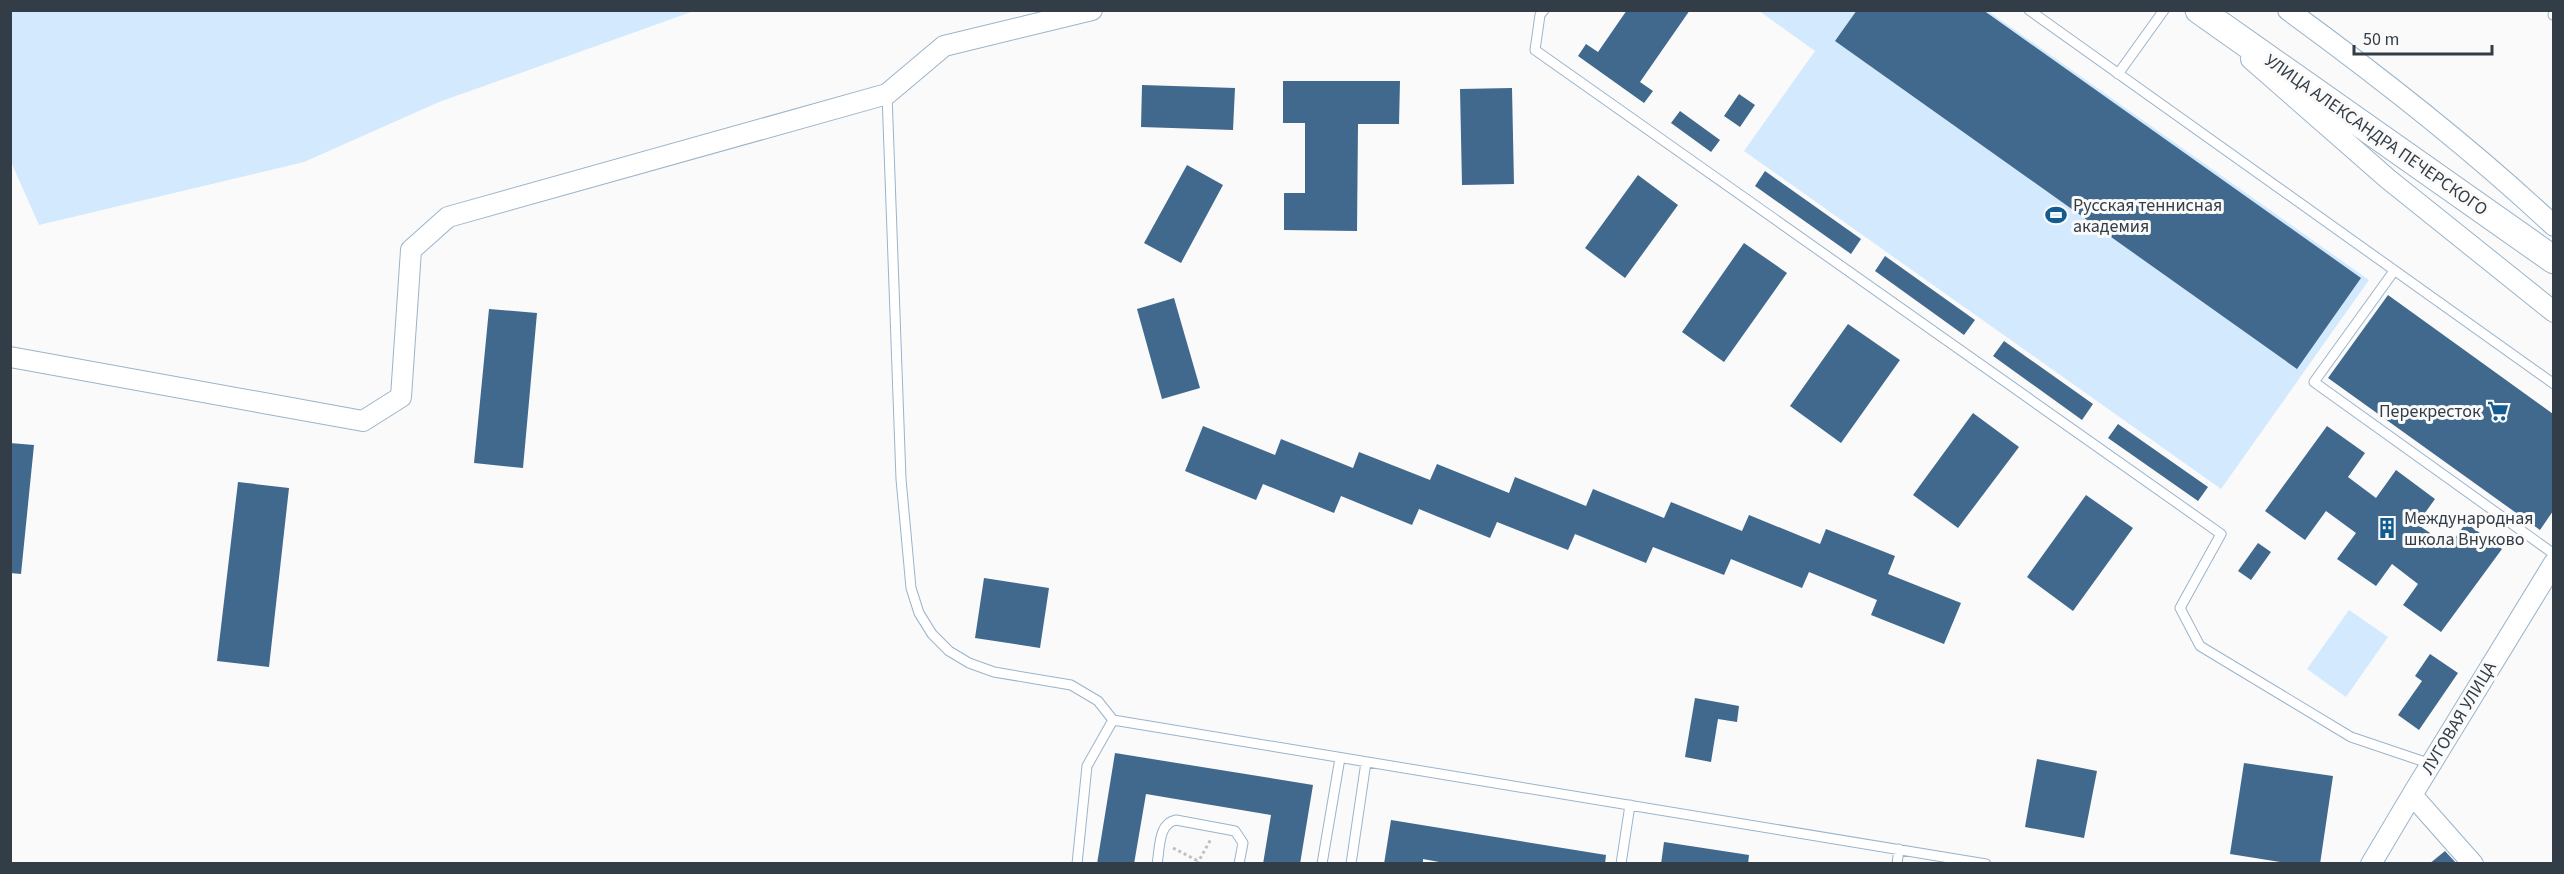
<svg xmlns="http://www.w3.org/2000/svg" width="2564" height="874" font-family="'Source Sans 3',sans-serif">
	<style>
		.green { fill: #d3e9fe }
		.building { fill: #40698d }
		.lines { fill: none; stroke-linecap: round; stroke-linejoin: round }
		.lane-casing { stroke: #9ab4cb; stroke-width: 11 }
		.street-casing { stroke: #9ab4cb; stroke-width: 22 }
		.secondary-casing { stroke: #9ab4cb; stroke-width: 29 }
		.path { stroke: #bec1c4; stroke-width: 3; stroke-dasharray: 3 3; stroke-linecap: butt }
		.lane { stroke: #fff; stroke-width: 9 }
		.street { stroke: #fff; stroke-width: 20 }
		.secondary { stroke: #fff; stroke-width: 27 }
		.labels { text-anchor: middle; dominant-baseline: central; stroke-width: 6; stroke-linejoin: round; paint-order: stroke }
		.street-label { font-size: 18px; fill: #333d47; stroke: #fafafa }
		.poi-label { font-size: 18px; fill: #333d47; stroke: #fafafa; text-anchor: start }
	</style>
	<rect width="100%" height="100%" fill="#fafafa"/>
	<path class="green" d="M 10,11 L 11,10 L 694,11 L 439,102 L 304,162 L 39,225 L 11,162 Z
		M 1759,11 L 1988,11 L 2369,280 L 2221,489 L 1744,151 L 1815,51 Z
		M 2349,610 L 2388,637 L 2346,697 L 2307,669 Z"/>
	<path class="building" d="M 1627,10 L 1690,10 L 1640,82 L 1653,91 L 1644,103 L 1578,56 L 1586,44 L 1598,52 Z
		M 1857,10 L 1983,10 L 2361,278 L 2297,369 L 1835,41 Z
		M 1283,81 L 1400,81 L 1399,124 L 1358,124 L 1357,231 L 1284,230 L 1284,193 L 1305,193 L 1305,123 L 1283,123 Z
		M 1142,85 L 1235,88 L 1233,130 L 1141,127 Z
		M 1512,88 L 1514,184 L 1462,185 L 1460,89 Z
		M 1739,94 L 1755,105 L 1740,127 L 1724,116 Z
		M 1680,111 L 1720,140 L 1711,152 L 1671,123 Z
		M 1187,165 L 1223,185 L 1181,263 L 1144,243 Z
		M 1765,171 L 1861,239 L 1851,254 L 1755,186 Z
		M 1638,175 L 1678,205 L 1625,278 L 1585,248 Z
		M 1744,243 L 1787,273 L 1724,362 L 1682,332 Z
		M 1885,256 L 1975,320 L 1964,335 L 1875,271 Z
		M 2388,295 L 2553,414 L 2553,511 L 2540,530 L 2328,378 Z
		M 1174,298 L 1200,388 L 1162,399 L 1137,309 Z
		M 489,309 L 537,313 L 523,468 L 474,463 Z
		M 1848,324 L 1900,360 L 1841,443 L 1790,406 Z
		M 2004,341 L 2093,404 L 2082,420 L 1993,356 Z
		M 1973,413 L 2019,447 L 1958,528 L 1913,495 Z
		M 2118,424 L 2208,487 L 2198,501 L 2108,438 Z
		M 1203,426 L 1275,455 L 1281,439 L 1353,468 L 1359,452 L 1430,480 L 1437,464 L 1509,493 L 1515,477 L 1586,506 L 1593,489 L 1664,518 L 1671,502 L 1742,531 L 1749,515 L 1820,544 L 1826,529 L 1895,556 L 1888,574 L 1961,603 L 1944,644 L 1871,615 L 1877,600 L 1809,572 L 1802,588 L 1731,559 L 1724,575 L 1653,547 L 1646,563 L 1575,534 L 1568,550 L 1497,522 L 1490,538 L 1419,509 L 1412,525 L 1341,496 L 1334,513 L 1263,484 L 1256,500 L 1185,471 Z
		M 2327,426 L 2365,453 L 2348,477 L 2376,498 L 2396,470 L 2435,499 L 2417,524 L 2449,546 L 2466,523 L 2502,549 L 2441,632 L 2403,605 L 2418,584 L 2392,564 L 2376,586 L 2337,559 L 2356,533 L 2326,511 L 2305,540 L 2265,511 Z
		M 10,443 L 34,445 L 21,574 L 10,573 Z
		M 238,482 L 289,488 L 269,667 L 217,661 Z
		M 2086,495 L 2133,528 L 2073,611 L 2027,577 Z
		M 2258,543 L 2271,552 L 2251,580 L 2238,571 Z
		M 984,578 L 1049,588 L 1040,648 L 975,638 Z
		M 2430,654 L 2458,673 L 2419,730 L 2398,715 L 2422,681 L 2415,676 Z
		M 1695,698 L 1739,706 L 1737,722 L 1718,719 L 1711,762 L 1685,757 Z
		M 1115,753 L 1313,785 L 1300,864 L 1263,864 L 1271,815 L 1146,794 L 1134,864 L 1097,864 Z
		M 2037,759 L 2097,771 L 2084,838 L 2025,827 Z
		M 2244,763 L 2333,776 L 2320,864 L 2293,864 L 2230,854 Z
		M 1391,820 L 1606,855 L 1605,864 L 1450,864 L 1423,859 L 1423,864 L 1384,864 Z
		M 1664,842 L 1749,855 L 1748,864 L 1661,864 Z
		M 2445,851 L 2457,864 L 2429,864 Z"/>
	<g class="lines">
		<defs>
			<path id="lane" d="M 1544,10 L 1540,15 L 1535,50 L 2221,534 L 2180,608 L 2200,646 L 2351,737 L 2431,764
				M 2029,10 L 2554,384
				M 2553,15 L 2554,15
				M 2118,74 L 2164,10
				M 887,94 L 901,479 L 911,588 L 919,613 L 932,634 L 949,651 L 969,663 L 994,672 L 1071,685 L 1098,701 L 1113,720 L 1986,864
				M 2394,271 L 2314,382 L 2554,554
				M 1077,864 L 1087,766 L 1113,720
				M 1157,864 C 1160,849 1158,823 1176,820 L 1235,831 L 1243,843 L 1239,864
				M 1322,864 L 1340,758
				M 1351,864 L 1366,762
				M 1621,864 L 1630,805
				M 1897,864 L 1899,849"/>
			<path id="street" d="M 2288,10 C 2380,77 2471,148 2554,226
				M 2251,59 L 2388,179 L 2554,312
				M 10,357 L 363,421 L 401,397 L 411,250 L 448,217 L 887,94 L 944,46 L 1092,10
				M 2371,864 L 2412,795
				M 2473,864 L 2412,795 L 2554,563"/>
			<path id="secondary" d="M 2199,10 L 2554,260"/>
		</defs>
		<use href="#lane" class="lane-casing"/>
		<use href="#street" class="street-casing"/>
		<use href="#secondary" class="secondary-casing"/>
		<path class="path" d="M 1173,848 L 1198,861
			M 1197,864 L 1211,839"/>
		<use href="#lane" class="lane"/>
		<use href="#street" class="street"/>
		<use href="#secondary" class="secondary"/>
	</g>
	<defs>
		<symbol id="stadium-bare" viewBox="-9 -9 18 18"><path d="M0-5a6.5 5 0 1 0 0 10a6.5 5 0 1 0 0-10ZM-3.5-1.8h7v3.6h-7Z" fill="#145c90" stroke="#fafafa" stroke-width="2.5" paint-order="stroke"/></symbol>
		<symbol id="supermarket-bare" viewBox="-9 -9 18 18"><path d="M-6-5.5h2.5l.6 2H6L4.5 2H-2.5L-4.4-4H-6ZM-1.5 3.2a1.3 1.3 0 1 0 .1 0ZM3 3.2a1.3 1.3 0 1 0 .1 0Z" fill="#145c90" stroke="#fafafa" stroke-width="2.5" paint-order="stroke"/></symbol>
		<symbol id="building-bare" viewBox="-9 -9 18 18"><path d="M-4-6H4V6H1V3H-1V6H-4ZM-2.5-4.3h1.7v1.8h-1.7ZM.8-4.3h1.7v1.8H.8ZM-2.5-1h1.7V.8h-1.7ZM.8-1h1.7V.8H.8Z" fill="#145c90" stroke="#fafafa" stroke-width="2.5" paint-order="stroke"/></symbol>
	</defs>
	<g fill-rule="evenodd">
		<use href="#stadium-bare" x="2041" y="200" width="30" height="30"/>
		<use href="#supermarket-bare" x="2483" y="396" width="30" height="30"/>
		<use href="#building-bare" x="2372" y="513" width="30" height="30"/>
	</g>
	<g class="labels">
		<g class="street-label">
			<text transform="translate(2376 135) rotate(35)">УЛИЦА АЛЕКСАНДРА ПЕЧЕРСКОГО</text>
			<text transform="translate(2459 718) rotate(-59)">ЛУГОВАЯ УЛИЦА</text>
		</g>
		<g class="poi-label">
			<text x="2073" y="205">Русская теннисная<tspan x="2073" dy="21">академия</tspan></text>
			<text x="2481" y="411" text-anchor="end">Перекресток</text>
			<text x="2404" y="518">Международная<tspan x="2404" dy="21">школа Внуково</tspan></text>
		</g>
	</g>
	<rect width="2564" height="874" fill="none" stroke="#333d47" stroke-width="24"/>
	<path d="M2354 45v9h138v-9" fill="none" stroke="#333d47" stroke-width="3"/>
	<text x="2363" y="45" font-size="18" fill="#333d47" stroke="#fafafa" stroke-width="4.5" paint-order="stroke">50 m</text>
</svg>
